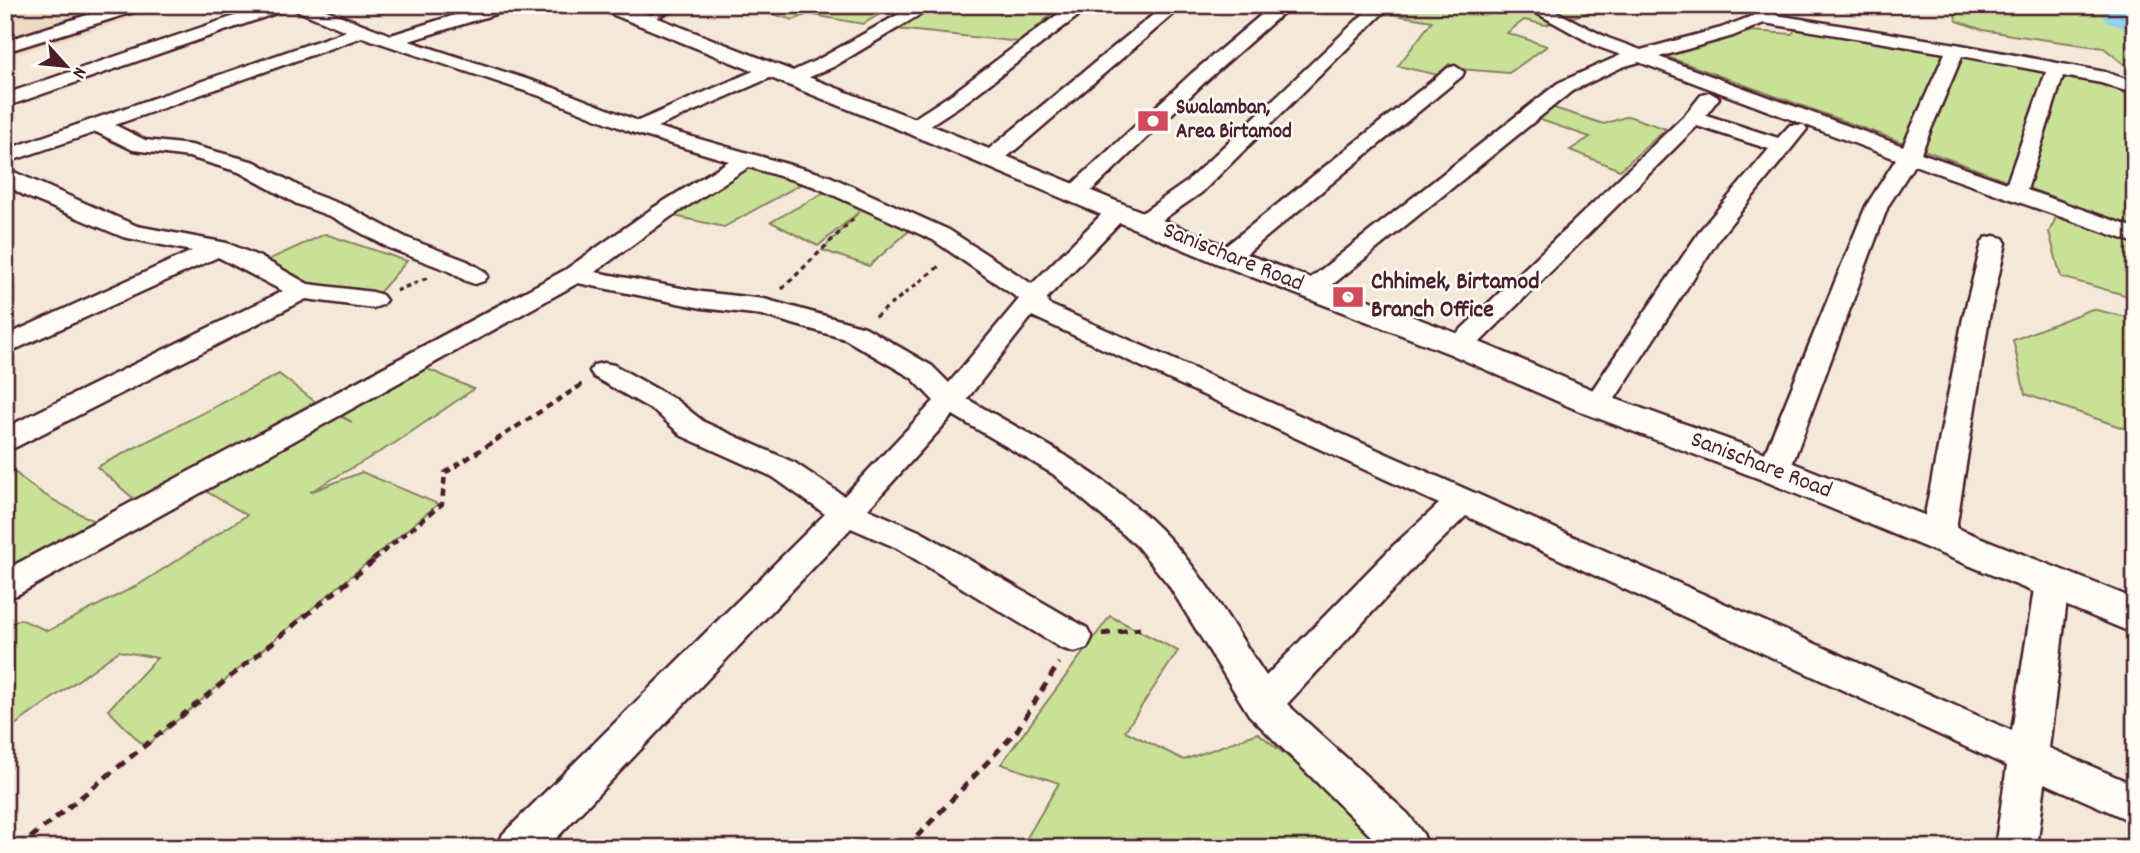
<svg xmlns="http://www.w3.org/2000/svg" width="2140" height="853" font-family="Dekko,sans-serif">
	<style>
		.built { fill: #eddac2 }
		.green { fill: #c8e197; stroke: #898061; stroke-width: 2 }
		.lines { fill: none; stroke-linecap: round; stroke-linejoin: round }
		.river { fill: #8fd1f0; fill-rule: evenodd }
		.service-casing { stroke: #4a1f2b; stroke-width: 5 }
		.minor-casing { stroke: #4a1f2b; stroke-width: 5 }
		.tertiary-casing { stroke: #4a1f2b; stroke-width: 5 }
		.path-far3 { stroke: #4a1f2b; stroke-width: 2.5; stroke-dasharray: 4.5 3.5; stroke-linecap: butt }
		.path-far2 { stroke: #4a1f2b; stroke-width: 3.5; stroke-dasharray: 5 4.5; stroke-linecap: butt }
		.path-far1 { stroke: #4a1f2b; stroke-width: 4.5; stroke-dasharray: 7 5; stroke-linecap: butt }
		.path { stroke: #4a1f2b; stroke-width: 5; stroke-dasharray: 9 7; stroke-linecap: butt }
		.service { fill: #fdfcf7; fill-rule: evenodd }
		.minor { fill: #fdfcf7; fill-rule: evenodd }
		.tertiary { fill: #fdfcf7; fill-rule: evenodd }
		.labels { text-anchor: middle; dominant-baseline: central; stroke-width: 5; stroke-linejoin: round; paint-order: stroke }
		.far-poi-label { font-size: 21px; font-weight: bold; fill: #4a1f2b; stroke: #fdfcf7; text-anchor: start }
		.street-label { font-size: 24px; fill: #4a1f2b; stroke: #fdfcf7 }
		.poi-label { font-size: 24px; font-weight: bold; fill: #4a1f2b; stroke: #fdfcf7; text-anchor: start }
	</style>
	<rect width="100%" height="100%" fill="#f4e8d8"/>
	<filter id="ink" filterUnits="userSpaceOnUse"><feTurbulence type="fractalNoise" baseFrequency=".0143" numOctaves="2"/><feDisplacementMap in="SourceGraphic" scale="14" xChannelSelector="R" yChannelSelector="G"/><feConvolveMatrix kernelMatrix="1 2 1 2 8 2 1 2 1" color-interpolation-filters="sRGB"/></filter>
	<g filter="url(#ink)">
		<path class="built" d="M 5,5 L 173,5 L 5,58 Z"/>
		<path class="green" d="M 769,5 L 895,5 L 863,24 L 808,14 L 793,20 L 759,10 Z
			M 939,5 L 1037,5 L 1053,13 L 1020,42 L 897,29 Z
			M 1394,5 L 1612,5 L 1573,17 L 1556,13 L 1564,19 L 1546,25 L 1524,20 L 1507,33 L 1547,46 L 1509,73 L 1460,69 L 1449,64 L 1438,75 L 1398,66 L 1432,21 L 1385,13 Z
			M 1951,5 L 2065,5 L 2095,10 L 2096,8 L 2082,5 L 2135,5 L 2135,73 L 2104,48 L 2012,35 L 1983,30 L 1957,21 Z
			M 1799,24 L 2065,70 L 2135,95 L 2135,298 L 2061,277 L 2049,232 L 2064,201 L 1665,56 L 1752,31 L 1792,34 Z
			M 1551,107 L 1604,124 L 1628,116 L 1666,129 L 1620,170 L 1570,150 L 1590,137 L 1529,116 Z
			M 747,159 L 801,184 L 724,227 L 661,213 Z
			M 834,187 L 917,224 L 869,266 L 822,250 L 860,211 L 818,246 L 771,222 Z
			M 325,234 L 407,261 L 373,300 L 306,288 L 259,264 Z
			M 2092,309 L 2135,319 L 2135,432 L 2025,394 L 2013,340 Z
			M 423,367 L 474,389 L 395,443 L 310,492 L 362,472 L 438,504 L 145,747 L 108,710 L 157,658 L 119,651 L 5,732 L 5,628 L 20,619 L 48,631 L 140,584 L 247,515 L 202,489 L 329,411 L 352,422 L 330,410 Z
			M 279,374 L 322,407 L 141,505 L 97,467 Z
			M 5,462 C 31,492 67,507 102,525 L 5,581 Z
			M 1110,616 L 1178,651 L 1125,731 L 1184,760 L 1258,733 L 1342,799 L 1381,848 L 1026,848 L 1022,846 L 1059,783 L 1001,764 Z"/>
		<g class="lines">
			<path class="river" d="M 2113,5 L 2135,5 L 2135,32 L 2107,22 L 2102,15 Z"/>
			<defs>
				<path id="service" d="M 672,5 L 683,5 L 647,22 L 640,20 Z"/>
				<path id="minor" d="M 119,5 L 145,5 L 143,9 L 5,52 L 5,41 Z
					M 267,5 L 313,5 L 391,35 L 487,5 L 513,5 L 511,9 L 409,41 L 554,88 L 638,121 L 765,66 L 779,66 L 781,70 L 779,74 L 657,127 L 829,176 L 949,230 L 1032,284 L 1110,206 L 1126,206 L 1130,211 L 1126,216 L 1047,298 L 1048,304 L 2012,731 L 2035,583 L 2040,574 L 2052,570 L 2064,574 L 2069,583 L 2049,748 L 2135,785 L 2135,823 L 2045,783 L 2037,848 L 1995,848 L 2007,766 L 1466,516 L 1418,563 L 1287,704 L 1408,814 L 1423,834 L 1429,848 L 1383,848 L 1249,715 L 1168,584 L 1136,545 L 1053,474 L 953,415 L 868,509 L 921,532 L 1087,628 L 1092,638 L 1087,648 L 1074,652 L 1061,648 L 897,548 L 851,528 L 547,848 L 497,848 L 503,834 L 825,514 L 773,477 L 682,436 L 656,412 L 594,377 L 590,371 L 594,365 L 604,363 L 614,365 L 676,400 L 704,422 L 795,463 L 844,496 L 934,401 L 912,378 L 845,339 L 762,315 L 702,308 L 578,283 L 17,595 L 5,599 L 5,570 L 565,270 L 653,208 L 729,161 L 631,132 L 540,96 L 362,37 L 115,125 L 145,140 L 191,145 L 255,162 L 313,194 L 348,207 L 407,238 L 467,261 L 484,271 L 488,276 L 484,281 L 475,284 L 466,281 L 449,271 L 389,248 L 332,217 L 297,204 L 239,172 L 189,157 L 133,150 L 96,132 L 5,163 L 5,150 L 346,31 L 291,8 L 5,107 L 5,94 ZM 749,167 L 813,186 L 933,240 L 1019,299 L 949,383 L 932,366 L 865,327 L 764,299 L 702,292 L 595,272 L 669,218 ZM 1032,316 L 1439,504 L 1394,545 L 1266,676 C 1233,627 1203,572 1160,529 C 1105,474 1035,437 967,399 Z
					M 915,5 L 936,5 L 833,67 L 791,85 L 781,79 L 784,75 L 819,59 Z
					M 1165,5 L 1184,5 L 1000,163 L 984,163 L 981,158 L 984,153 Z
					M 1273,5 L 1292,5 L 1205,82 L 1082,200 L 1066,200 L 1063,195 L 1066,190 L 1191,74 Z
					M 1373,5 L 1391,5 L 1201,193 L 1152,227 L 1136,227 L 1132,222 L 1136,217 L 1185,183 Z
					M 1522,5 L 1543,5 L 1608,38 L 1641,50 L 1721,28 L 1760,13 L 1763,5 L 1780,5 L 1776,15 L 1956,44 L 2105,72 L 2135,82 L 2135,94 L 2101,83 L 2063,76 L 2027,190 L 2135,228 L 2135,243 L 1914,165 L 1888,206 L 1790,470 L 1785,477 L 1774,480 L 1763,477 L 1758,470 L 1866,206 L 1896,159 L 1639,62 L 1622,67 L 1572,91 L 1321,294 L 1312,297 L 1303,294 L 1299,289 L 1303,284 L 1558,83 L 1621,55 L 1596,46 ZM 1764,23 L 1945,53 L 1903,146 L 1659,57 L 1733,36 ZM 1962,56 L 2046,72 L 2007,183 L 1921,153 Z
					M 1072,7 L 1078,8 L 1081,12 L 1078,16 L 967,101 L 921,131 L 907,131 L 904,127 L 907,123 L 953,93 L 1066,8 Z
					M 1455,66 L 1464,72 L 1462,76 L 1236,262 L 1227,264 L 1218,262 L 1215,257 L 1218,252 L 1448,68 Z
					M 1709,92 L 1719,98 L 1706,115 L 1778,138 L 1790,125 L 1804,125 L 1807,129 L 1720,237 L 1607,411 L 1597,414 L 1587,411 L 1582,405 L 1702,228 L 1769,149 L 1697,126 L 1470,352 L 1460,354 L 1450,352 L 1446,346 L 1450,340 L 1686,114 L 1702,94 Z
					M 5,168 L 137,226 L 227,243 L 260,257 L 308,284 L 373,292 L 382,295 L 386,300 L 382,305 L 373,308 L 306,299 L 16,447 L 5,450 L 5,428 L 283,291 L 218,257 L 5,354 L 5,336 L 192,251 L 123,237 L 25,196 L 5,184 Z
					M 1994,236 L 2003,238 L 2006,243 L 1989,318 L 1955,535 L 1950,543 L 1938,547 L 1926,543 L 1921,535 L 1963,318 L 1982,243 L 1985,238 Z"/>
				<path id="tertiary" d="M 596,5 L 625,5 L 923,122 L 1238,251 L 1472,339 L 1610,397 L 1788,461 L 2135,599 L 2135,634 L 1760,479 L 1584,413 L 1448,353 L 1216,263 L 905,132 L 599,9 Z"/>
			</defs>
			<use href="#service" class="service-casing"/>
			<use href="#minor" class="minor-casing"/>
			<use href="#tertiary" class="tertiary-casing"/>
			<path class="path-far3" d="M 2079,5 L 2097,8"/>
			<path class="path-far2" d="M 782,289 L 853,219
				M 396,291 L 427,278
				M 875,317 L 942,264"/>
			<path class="path-far1" d="M 373,560 L 442,504 L 445,473 L 583,384"/>
			<path class="path" d="M 1102,634 L 1140,629
				M 18,848 L 376,559
				M 906,848 L 1016,732 L 1059,663"/>
			<use href="#service" class="service"/>
			<use href="#minor" class="minor"/>
			<use href="#tertiary" class="tertiary"/>
		</g>
	</g>
	<defs>
		<symbol id="bank-bare" viewBox="-9 -9 18 18"><path d="M-6-4H6V4H-6ZM0-2.3a2.3 2.3 0 1 0 0 4.6a2.3 2.3 0 1 0 0-4.6Z" fill="#d1495b" stroke="#fdfcf7" stroke-width="2.5" paint-order="stroke"/></symbol>
	</defs>
	<g fill-rule="evenodd">
		<use href="#bank-bare" x="1131" y="99" width="44" height="44"/>
		<use href="#bank-bare" x="1326" y="275" width="44" height="44"/>
	</g>
	<g class="labels">
		<g class="far-poi-label">
			<text x="1176" y="109">Swalamban,<tspan x="1176" dy="24">Area Birtamod</tspan></text>
		</g>
		<g class="street-label">
			<text transform="translate(1233 258) rotate(22)">Sanischare Road</text>
			<text transform="translate(1761 466) rotate(21)">Sanischare Road</text>
		</g>
		<g class="poi-label">
			<text x="1371" y="283">Chhimek, Birtamod<tspan x="1371" dy="28">Branch Office</tspan></text>
		</g>
	</g>
	<rect width="2140" height="853" fill="none" stroke="#fdfcf7" stroke-width="28"/>
	<rect x="14" y="14" width="2112" height="825" fill="none" stroke="#4a1f2b" stroke-width="2.5" filter="url(#ink)"/>
	<g transform="translate(66 66) rotate(117)" stroke="#fdfcf7" stroke-width="5" paint-order="stroke">
	<path d="M0-5L12 26L0 18L-12 26Z" fill="#4a1f2b"/>
	<text y="-10" font-size="19" font-weight="bold" text-anchor="middle" fill="#4a1f2b">N</text>
	</g>
</svg>
